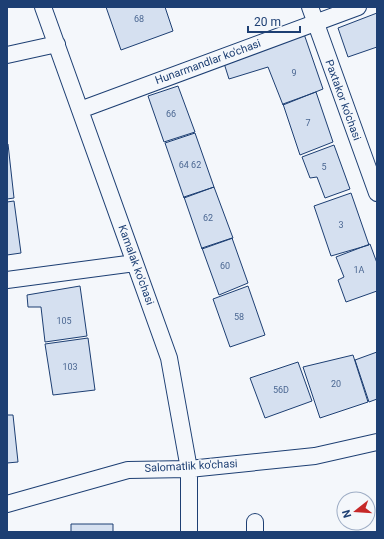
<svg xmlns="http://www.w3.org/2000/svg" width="384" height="539" font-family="Roboto,sans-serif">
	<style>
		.building { fill: #d5e0f0; stroke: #1d3f73 }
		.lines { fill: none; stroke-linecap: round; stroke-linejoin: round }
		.minor-casing { stroke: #1d3f73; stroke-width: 18 }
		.minor { stroke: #f4f7fb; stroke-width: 16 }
		.labels { text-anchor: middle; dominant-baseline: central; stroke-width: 3; stroke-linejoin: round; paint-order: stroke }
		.number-label { font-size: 9px; fill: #4b6792 }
		.street-label { font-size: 11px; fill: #1d3f73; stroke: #f4f7fb }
	</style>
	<rect width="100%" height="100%" fill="#f4f7fb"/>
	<path class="building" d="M 106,7 L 165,7 L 173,31 L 121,50 Z
		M 377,13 L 377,47 L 348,57 L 338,28 Z
		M 303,31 L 323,89 L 283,105 L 268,67 L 229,79 L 223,60 Z
		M 178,86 L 195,132 L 164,142 L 148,96 Z
		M 316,92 L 333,142 L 300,155 L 283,104 Z
		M 195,133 L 214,187 L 184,198 L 165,143 Z
		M 7,144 L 8,144 L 14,198 L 7,199 Z
		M 334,145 L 350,189 L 325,198 L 317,177 L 310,178 L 302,157 Z
		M 214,187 L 233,238 L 202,249 L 184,197 Z
		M 351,193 L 369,245 L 331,256 L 314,206 Z
		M 14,201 L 21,253 L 7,255 L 7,202 Z
		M 232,238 L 248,283 L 219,295 L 202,248 Z
		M 370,244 L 377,263 L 377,291 L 346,302 L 338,280 L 344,277 L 336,257 Z
		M 80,286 L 87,336 L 45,342 L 41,307 L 28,307 L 27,295 Z
		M 248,286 L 265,335 L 230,347 L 213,299 Z
		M 88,338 L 95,390 L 53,395 L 45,344 Z
		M 377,352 L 377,399 L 369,402 L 355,360 Z
		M 353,355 L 368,402 L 320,418 L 303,367 Z
		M 298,362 L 312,401 L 265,418 L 250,378 Z
		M 7,415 L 13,415 L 18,462 L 7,463 Z
		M 71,524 L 113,524 L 113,532 L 71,532 Z"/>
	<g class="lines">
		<defs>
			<path id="minor" d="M 43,7 L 169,358 L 189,469 L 189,532
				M 310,7 L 377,193
				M 7,55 L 57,44
				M 80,110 L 358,7
				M 7,280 L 135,263
				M 7,504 L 128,470 L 189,469 L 315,456 L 377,442
				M 255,522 L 255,532"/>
		</defs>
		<use href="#minor" class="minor-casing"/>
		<use href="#minor" class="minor"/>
	</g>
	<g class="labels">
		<g class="number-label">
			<text x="139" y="19">68</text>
			<text x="294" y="73">9</text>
			<text x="171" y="114">66</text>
			<text x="308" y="123">7</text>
			<text x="190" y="165">64 62</text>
			<text x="324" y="167">5</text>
			<text x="208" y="218">62</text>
			<text x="341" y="225">3</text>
			<text x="225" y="266">60</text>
			<text x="359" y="270">1A</text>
			<text x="239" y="317">58</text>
			<text x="64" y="321">105</text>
			<text x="70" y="367">103</text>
			<text x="336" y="384">20</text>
			<text x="281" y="390">56D</text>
		</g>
		<g class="street-label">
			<text transform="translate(208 62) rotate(-20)">Hunarmandlar ko'chasi</text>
			<text transform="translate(343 100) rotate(70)">Paxtakor ko'chasi</text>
			<text transform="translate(136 265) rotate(70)">Kamalak ko'chasi</text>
			<text transform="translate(191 466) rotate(-3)">Salomatlik ko'chasi</text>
		</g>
	</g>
	<rect width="384" height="539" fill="none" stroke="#1d3f73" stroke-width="16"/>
	<g transform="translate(356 511) rotate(253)"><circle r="19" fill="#f4f7fb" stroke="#9eadc5"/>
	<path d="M0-3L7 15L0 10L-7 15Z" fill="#c62828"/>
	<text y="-6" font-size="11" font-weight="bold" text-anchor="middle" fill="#1d3f73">N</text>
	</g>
	<path d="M248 26v6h52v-6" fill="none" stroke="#1d3f73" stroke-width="2"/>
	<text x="254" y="26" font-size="12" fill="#1d3f73" stroke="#f4f7fb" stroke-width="3" paint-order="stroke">20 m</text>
</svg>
